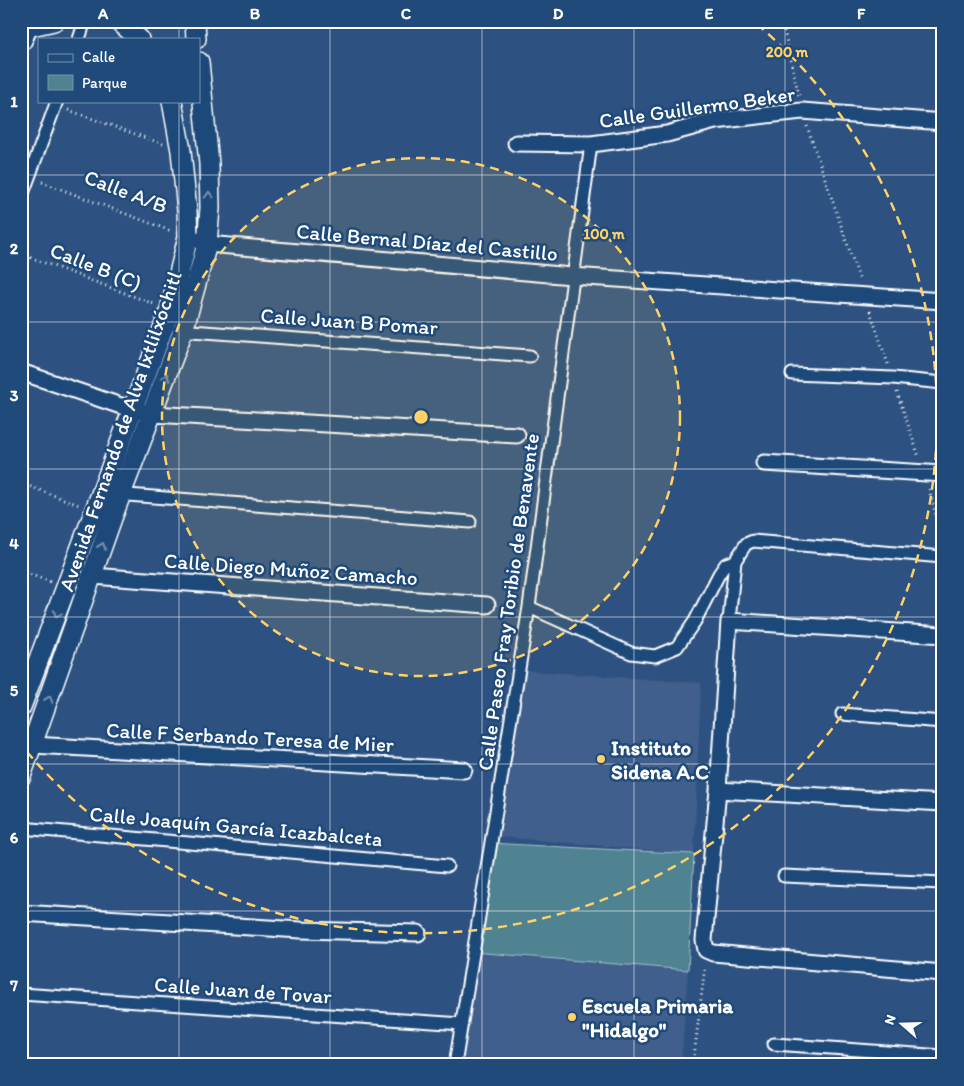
<svg xmlns="http://www.w3.org/2000/svg" width="964" height="1086" font-family="Itim,sans-serif">
	<style>
		.built { fill: #415e8c }
		.green { fill: #4f8391; stroke: #a7c1c8 }
		.lines { fill: none; stroke-linecap: round; stroke-linejoin: round }
		.pedestrian-casing { stroke: #fff; stroke-width: 15 }
		.minor-casing { stroke: #fff; stroke-width: 19 }
		.tertiary-casing { stroke: #fff; stroke-width: 22 }
		.secondary-casing { stroke: #fff; stroke-width: 25 }
		.path { stroke: #fff; stroke-width: 3; stroke-dasharray: 1 4; stroke-linecap: butt }
		.pedestrian { stroke: #1f4a7a; stroke-width: 11 }
		.minor { stroke: #1f4a7a; stroke-width: 15 }
		.tertiary { stroke: #1f4a7a; stroke-width: 19 }
		.secondary { stroke: #1f4a7a; stroke-width: 21 }
		.oneway { stroke: #7992af }
		.grid { fill: none; stroke: #fff; stroke-width: 1; stroke-opacity: 0.55 }
		.ring { fill: none; stroke: #ffd166; stroke-width: 2.5; stroke-dasharray: 9 6 }
		.poi-dot { fill: #ffd166; stroke: #1f4a7a; stroke-width: 2 }
		.labels { text-anchor: middle; dominant-baseline: central; stroke-width: 5; stroke-linejoin: round; paint-order: stroke }
		.street-label { font-size: 21px; fill: #fff; stroke: #1f4a7a }
		.poi-label { font-size: 21px; font-weight: bold; fill: #fff; stroke: #1f4a7a; text-anchor: start }
		.centre { fill: #ffd166; stroke: #1f4a7a; stroke-width: 2.5 }
		.ring-label { font-size: 15px; text-anchor: middle; font-weight: bold; fill: #ffd166; stroke: #1f4a7a; stroke-width: 5; stroke-linejoin: round; paint-order: stroke }
		.neatline { fill: none; stroke: #fff; stroke-width: 2 }
		.grid-label { font-size: 16px; text-anchor: middle; font-weight: bold; fill: #fff }
	</style>
	<rect width="100%" height="100%" fill="#2d5281"/>
	<filter id="ink" filterUnits="userSpaceOnUse"><feTurbulence type="fractalNoise" baseFrequency=".02" numOctaves="2"/><feDisplacementMap in="SourceGraphic" scale="10" xChannelSelector="R" yChannelSelector="G"/><feConvolveMatrix kernelMatrix="1 2 1 2 8 2 1 2 1" color-interpolation-filters="sRGB"/></filter>
	<g filter="url(#ink)">
		<path class="built" d="M 520,670 L 701,683 L 694,854 L 492,836 Z
			M 473,952 L 688,970 L 681,1065 L 452,1065 Z"/>
		<path class="green" d="M 489,843 L 694,854 L 688,970 L 473,952 Z"/>
		<g class="lines">
			<defs>
				<path id="pedestrian" d="M 79,39 L 85,21
					M 21,199 L 57,101
					M 178,330 L 530,356
					M 792,374 L 893,378 L 943,383
					M 115,494 L 470,522
					M 529,607 L 631,653 L 655,656 L 677,647 L 695,621 L 719,574 L 726,564 L 735,561
					M 729,621 L 735,561 L 746,544 L 753,541 L 943,557
					M 842,714 L 943,722
					M 21,828 L 447,866
					M 784,876 L 943,883
					M 21,994 L 462,1024
					M 774,1044 L 943,1056
					M 455,1065 L 529,607 L 591,144"/>
				<path id="minor" d="M 516,143 L 591,144 L 667,134 L 715,121 L 802,111 L 943,122
					M 197,240 L 207,244 L 572,276 L 943,301
					M 21,372 L 121,406 L 152,414 L 517,435
					M 764,463 L 943,474
					M 92,576 L 487,605
					M 943,635 L 729,621 L 718,790 L 704,940 L 706,950 L 713,953 L 943,973
					M 33,745 L 464,770
					M 718,790 L 943,803
					M 21,913 L 301,930 L 418,933"/>
				<path id="tertiary" d="M 119,21 L 139,39
					M 195,21 L 196,39
					M 27,27 L 54,21
					M 21,707 L 170,310 L 188,237 L 187,211 L 181,151 L 172,101
					M 21,776 L 112,518 L 183,331 L 207,244 L 210,208 L 209,164 L 199,62"/>
				<path id="secondary" d="M 21,40 L 29,21"/>
			</defs>
			<use href="#pedestrian" class="pedestrian-casing"/>
			<use href="#minor" class="minor-casing"/>
			<use href="#tertiary" class="tertiary-casing"/>
			<use href="#secondary" class="secondary-casing"/>
			<path class="path" d="M 782,21 L 799,96
				M 68,110 L 163,144
				M 807,126 L 860,281
				M 42,182 L 171,231
				M 21,254 L 154,304
				M 870,311 L 888,364
				M 897,392 L 919,457
				M 21,483 L 79,505
				M 929,489 L 943,542
				M 21,571 L 51,582
				M 693,1065 L 705,966"/>
			<use href="#pedestrian" class="pedestrian"/>
			<use href="#minor" class="minor"/>
			<use href="#tertiary" class="tertiary"/>
			<use href="#secondary" class="secondary"/>
		</g>
		<defs><path id="oneway-chevron" d="M-2-3.5L2.5 0L-2 3.5" fill="none" stroke-width="1.6" stroke-linecap="round" stroke-linejoin="round" transform="scale(1.25)"/></defs>
		<g class="oneway">
			<use href="#oneway-chevron" transform="translate(209 195) rotate(-91)"/>
			<use href="#oneway-chevron" transform="translate(166 377) rotate(-70)"/>
			<use href="#oneway-chevron" transform="translate(102 546) rotate(-71)"/>
			<use href="#oneway-chevron" transform="translate(57 614) rotate(111)"/>
			<use href="#oneway-chevron" transform="translate(49 699) rotate(-71)"/>
		</g>
	</g>
	<path class="grid" d="M 179,21 L 179,39M 330,21 L 330,1065M 482,21 L 482,1065M 634,21 L 634,1065M 785,21 L 785,1065M 179,101 L 179,1065M 21,175 L 943,175M 21,322 L 943,322M 21,469 L 943,469M 21,617 L 943,617M 21,764 L 943,764M 21,911 L 943,911"/>
	<circle cx="421" cy="417" r="259" fill="#ffd166" fill-opacity=".12"/>
	<g class="ring">
		<circle cx="421" cy="417" r="259"/>
		<path d="M757 24A517 517 0 1 1 22 746"/>
	</g>
	<g class="poi-dot">
		<circle cx="601" cy="759" r="5"/>
		<circle cx="572" cy="1017" r="5"/>
	</g>
	<g class="labels">
		<g class="street-label">
			<text transform="translate(697 107) rotate(-8)">Calle Guillermo Beker</text>
			<text transform="translate(126 191) rotate(21)">Calle A/B</text>
			<text transform="translate(427 242) rotate(5)">Calle Bernal Díaz del Castillo</text>
			<text transform="translate(96 266) rotate(21)">Calle B (C)</text>
			<text transform="translate(349 321) rotate(4)">Calle Juan B Pomar</text>
			<text transform="translate(120 431) rotate(-71)">Avenida Fernando de Alva Ixtlilxóchitl</text>
			<text transform="translate(291 569) rotate(4)">Calle Diego Muñoz Camacho</text>
			<text transform="translate(508 602) rotate(-82)">Calle Paseo Fray Toribio de Benavente</text>
			<text transform="translate(250 737) rotate(3)">Calle F Serbando Teresa de Mier</text>
			<text transform="translate(236 826) rotate(5)">Calle Joaquín García Icazbalceta</text>
			<text transform="translate(243 990) rotate(4)">Calle Juan de Tovar</text>
		</g>
		<g class="poi-label">
			<text x="611" y="747">Instituto<tspan x="611" dy="24">Sidena A.C</tspan></text>
			<text x="582" y="1005">Escuela Primaria<tspan x="582" dy="24">"Hidalgo"</tspan></text>
		</g>
	</g>
	<circle cx="421" cy="417" r="8" class="centre"/>
	<g class="ring-label">
		<text x="787" y="57">200 m</text>
		<text x="604" y="239">100 m</text>
	</g>
	<rect width="964" height="1086" fill="none" stroke="#1f4a7a" stroke-width="55"/>
	<rect x="38" y="38" width="162" height="65" fill="#1f4a7a" stroke="#7992af"/>
	<rect x="48" y="54" width="25" height="8" fill="#1f4a7a" stroke="#7992af"/>
	<text x="82" y="62" font-size="15" fill="#ffffff">Calle</text>
	<rect x="48" y="75" width="25" height="15" fill="#4f8391" stroke="#7992af"/>
	<text x="82" y="88" font-size="15" fill="#ffffff">Parque</text>
	<g transform="translate(902 1024) rotate(290)" stroke="#1f4a7a" stroke-width="4" paint-order="stroke">
	<path d="M0-4L9 19L0 12L-9 19Z" fill="#ffffff"/>
	<text y="-8" font-size="14" font-weight="bold" text-anchor="middle" fill="#ffffff">N</text>
	</g>
	<rect x="28" y="28" width="908" height="1030" class="neatline"/>
	<g class="grid-label">
		<text x="103" y="19">A</text>
		<text x="255" y="19">B</text>
		<text x="406" y="19">C</text>
		<text x="558" y="19">D</text>
		<text x="709" y="19">E</text>
		<text x="861" y="19">F</text>
		<text x="14" y="107">1</text>
		<text x="14" y="254">2</text>
		<text x="14" y="401">3</text>
		<text x="14" y="549">4</text>
		<text x="14" y="696">5</text>
		<text x="14" y="843">6</text>
		<text x="14" y="991">7</text>
	</g>
</svg>
